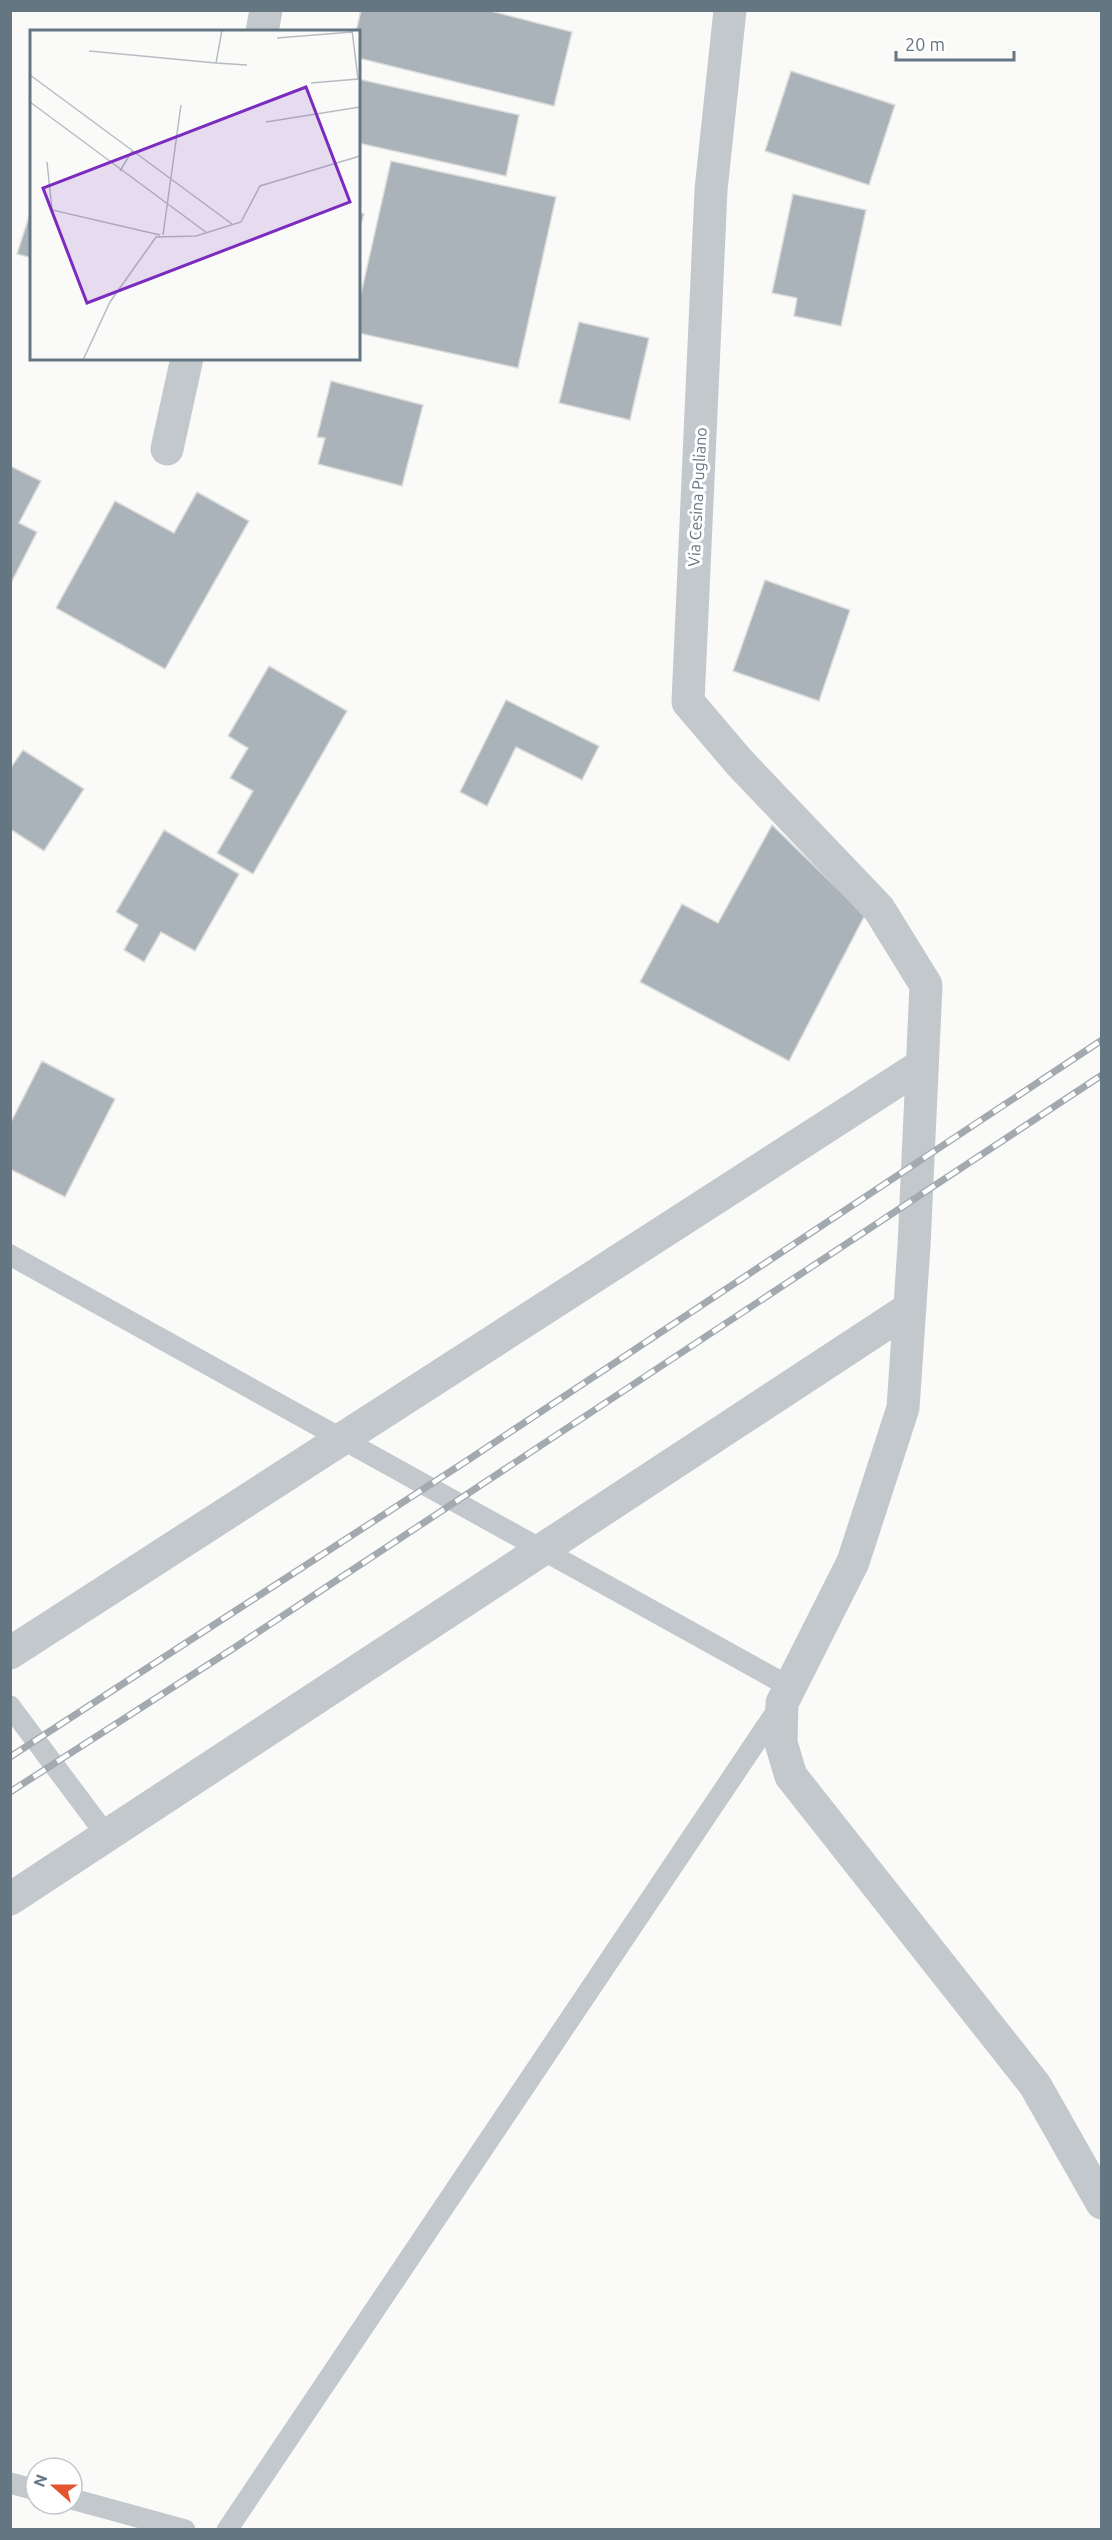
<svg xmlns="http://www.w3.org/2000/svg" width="1112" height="2540" font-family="Ubuntu,sans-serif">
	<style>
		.building { fill: #aab3b9; stroke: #dcdcda; stroke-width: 1.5 }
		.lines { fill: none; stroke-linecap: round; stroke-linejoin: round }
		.lane { stroke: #c3c8cc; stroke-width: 21 }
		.street { stroke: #c3c8cc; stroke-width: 33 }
		.rail-casing { stroke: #a2aab0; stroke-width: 7 }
		.rail { stroke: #fff; stroke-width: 4.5; stroke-dasharray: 14; stroke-linecap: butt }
		.labels { text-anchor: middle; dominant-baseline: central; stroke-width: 6; stroke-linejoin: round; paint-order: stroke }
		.street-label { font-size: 16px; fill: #657683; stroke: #fff }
		.inset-road { fill: none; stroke: #b5bdc2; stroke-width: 1.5 }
		.view { fill: #7b2cbf; fill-opacity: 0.15; stroke: #7b2cbf; stroke-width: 3 }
		.inset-edge { fill: none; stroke: #657683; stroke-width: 3 }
	</style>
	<rect width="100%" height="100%" fill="#fafaf8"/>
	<path class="building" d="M 361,10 L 487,10 L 572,32 L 554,106 L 358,58 L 358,32 L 356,32 Z
		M 791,71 L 895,105 L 869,185 L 765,151 Z
		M 358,79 L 519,115 L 506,176 L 358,143 Z
		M 391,161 L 556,197 L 518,368 L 358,333 L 358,307 Z
		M 793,194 L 866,210 L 841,326 L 794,316 L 797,298 L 772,293 Z
		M 32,207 L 32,258 L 17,254 Z
		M 358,212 L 364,214 L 358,234 Z
		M 579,322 L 649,338 L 630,420 L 559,403 Z
		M 331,381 L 423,405 L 402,486 L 318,464 L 325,438 L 317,437 Z
		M 10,466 L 41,481 L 19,523 L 37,532 L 10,585 Z
		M 197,492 L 249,521 L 165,669 L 56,608 L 115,501 L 174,533 Z
		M 765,580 L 850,610 L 819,701 L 733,671 Z
		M 269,666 L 347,711 L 253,874 L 217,853 L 253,791 L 230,778 L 248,748 L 228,736 Z
		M 506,700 L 599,746 L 582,780 L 516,747 L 487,806 L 460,792 Z
		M 23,750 L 84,789 L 44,851 L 10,829 L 10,769 Z
		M 772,825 L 865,915 L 789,1061 L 640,982 L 682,904 L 718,923 Z
		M 164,830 L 239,874 L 195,951 L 161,932 L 144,962 L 124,950 L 138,925 L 116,912 Z
		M 42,1061 L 115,1099 L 65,1197 L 10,1169 L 10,1124 Z"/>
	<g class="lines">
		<path class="lane" d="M 10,1255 L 790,1687
			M 10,1706 L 107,1836
			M 10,2483 L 36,2490
			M 72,2499 L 185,2530
			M 227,2530 L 780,1706"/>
		<path class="street" d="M 730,10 L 711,190 L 688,702 L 739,762 L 879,909 L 926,985 L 914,1246 L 903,1408 L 853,1562 L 782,1703 L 781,1743 L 791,1776 L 1035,2085 L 1102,2203
			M 262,32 L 266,10
			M 167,449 L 187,358
			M 10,1653 L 922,1065
			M 10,1899 L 910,1308"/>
		<defs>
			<path id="rail" d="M 10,1757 L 468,1460 L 1102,1040
				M 10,1792 L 234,1648 L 1102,1075"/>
		</defs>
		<use href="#rail" class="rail-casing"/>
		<use href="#rail" class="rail"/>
	</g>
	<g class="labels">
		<g class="street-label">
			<text transform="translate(697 497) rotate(-87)">Via Cesina Pugliano</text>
		</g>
	</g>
	<g transform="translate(30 30)">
		<rect width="330" height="330" fill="#fafaf8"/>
		<path class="inset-road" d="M 192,0 L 186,33 L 217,35M 247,8 L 322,2M 59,21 L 186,33M 0,45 L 202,194M 281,53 L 328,49 L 322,0M 0,72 L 177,203M 236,92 L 330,77M 17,132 L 22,180 L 130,205M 90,141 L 102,121M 133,205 L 151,75M 53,330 L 80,272 L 126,207 L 166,206 L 211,192 L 230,156 L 330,126"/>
		<path class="view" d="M 276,57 L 320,172 L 57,273 L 13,158 Z"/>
		<rect width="330" height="330" class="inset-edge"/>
	</g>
	<rect width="1112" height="2540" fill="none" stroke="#657683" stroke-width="24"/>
	<g transform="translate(54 2486) rotate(291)"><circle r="28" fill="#ffffff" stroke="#c1c8cd" stroke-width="1.5"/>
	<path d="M0-4.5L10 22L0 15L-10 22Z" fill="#e4572e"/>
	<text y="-9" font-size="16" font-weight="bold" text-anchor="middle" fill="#657683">N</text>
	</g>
	<path d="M896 51v9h118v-9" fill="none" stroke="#657683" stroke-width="3"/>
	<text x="905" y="51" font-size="18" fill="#657683" stroke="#ffffff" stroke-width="4.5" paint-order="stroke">20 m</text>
</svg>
